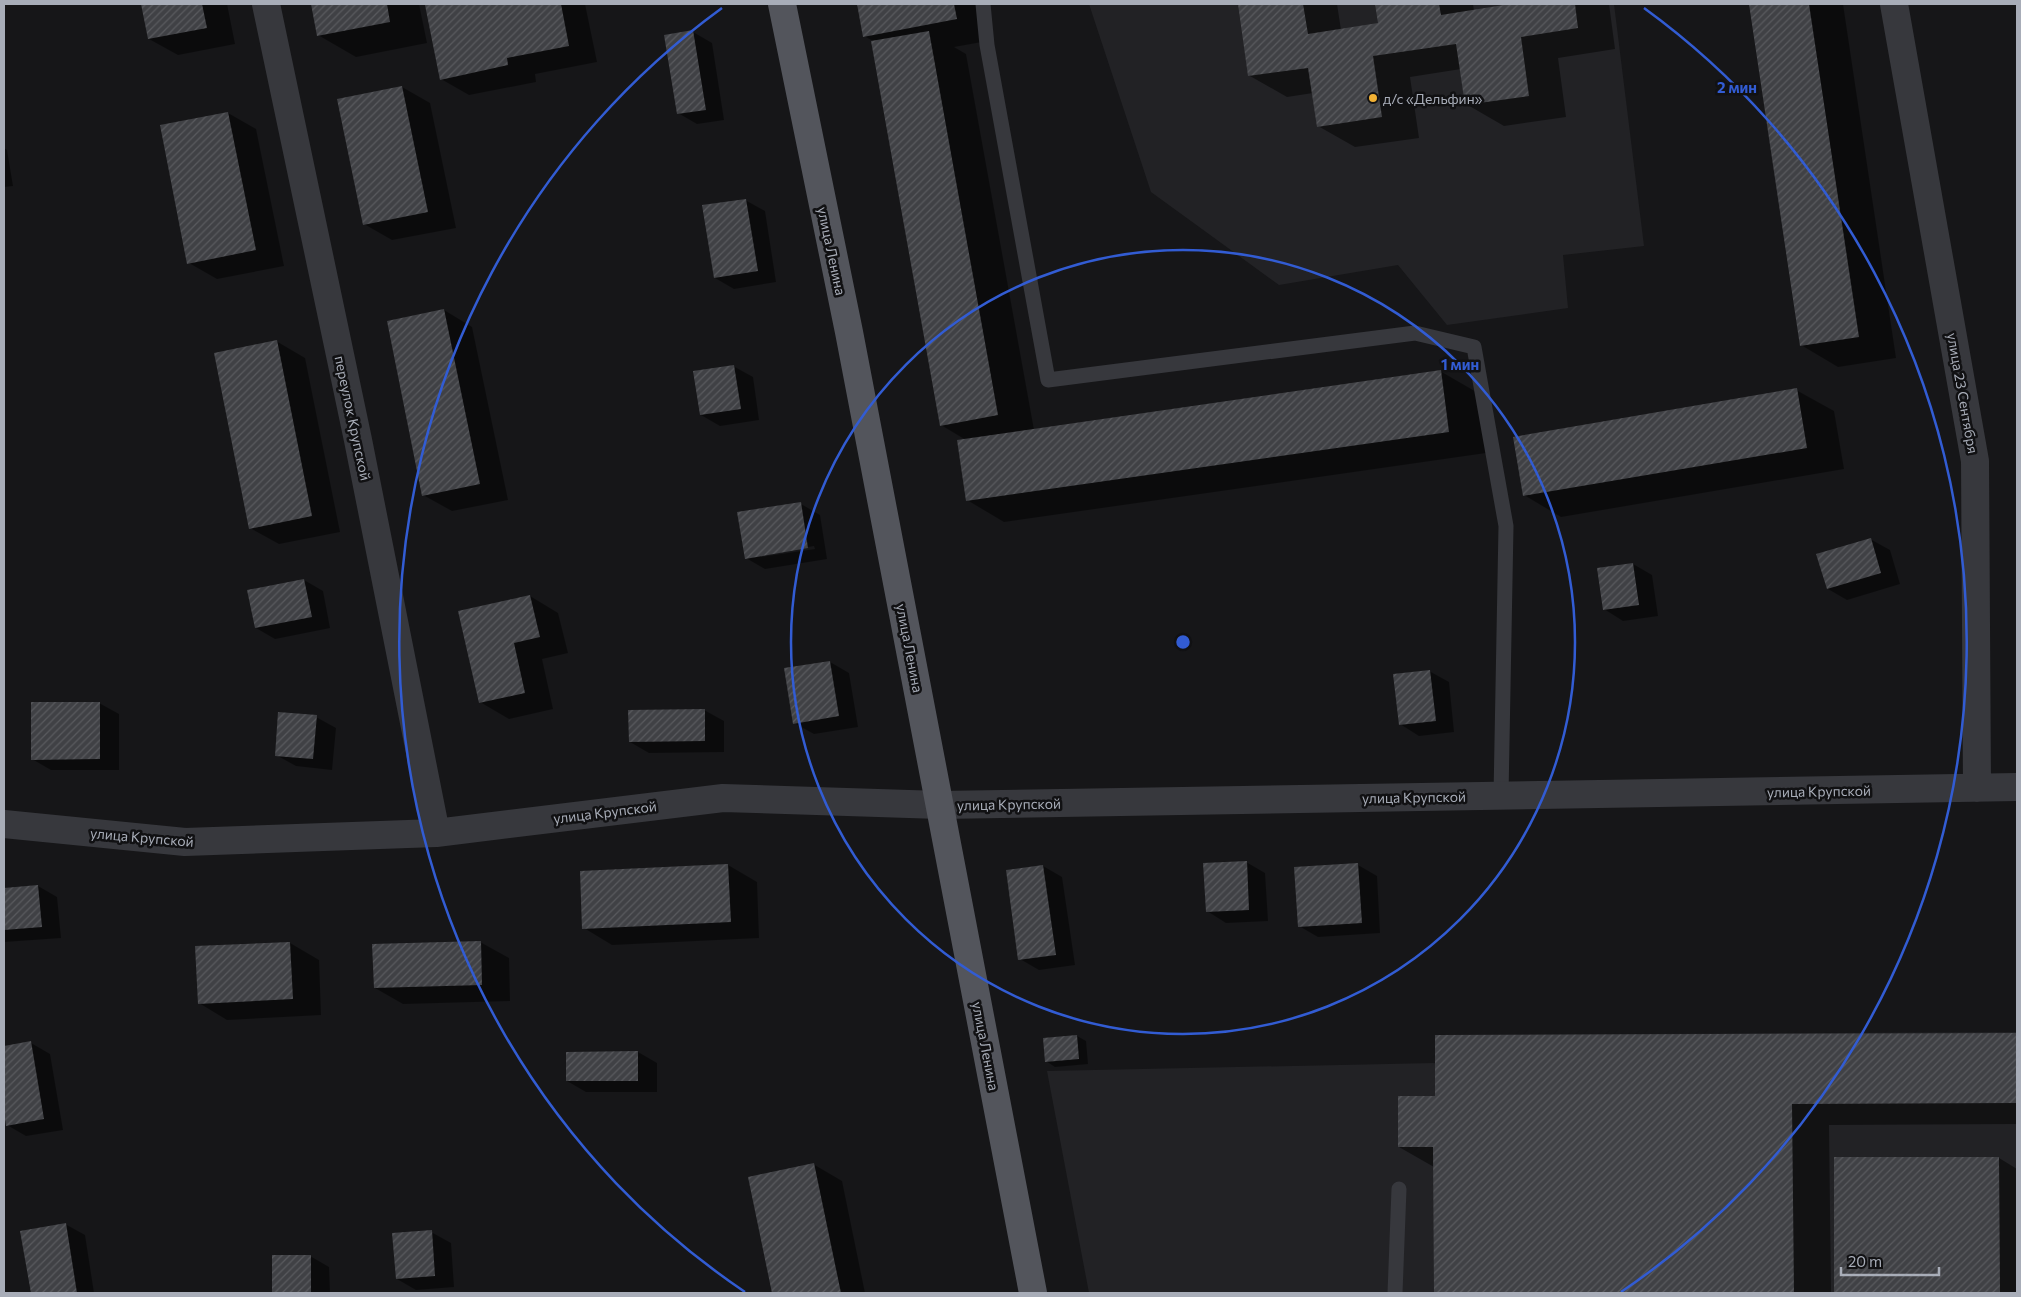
<svg xmlns="http://www.w3.org/2000/svg" width="2021" height="1297" font-family="Commissioner,sans-serif">
	<style>
		.built { fill: #222225 }
		.shadow { fill: #0007; fill-rule: evenodd }
		.building { fill: url(#building-hatch) }
		.lines { fill: none; stroke-linecap: round; stroke-linejoin: round }
		.service { stroke: #37383d; stroke-width: 15 }
		.minor { stroke: #37383d; stroke-width: 28 }
		.primary { stroke: #53555c; stroke-width: 28 }
		.ring { fill: none; stroke: #325cd3; stroke-width: 2.5 }
		.poi-dot { fill: #f2b134; stroke: #111113; stroke-width: 2 }
		.labels { text-anchor: middle; dominant-baseline: central; stroke-width: 5; stroke-linejoin: round; paint-order: stroke }
		.poi-label { font-size: 14px; fill: #a8adb8; stroke: #111113; text-anchor: start }
		.street-label { font-size: 14px; fill: #a8adb8; stroke: #111113 }
		.centre { fill: #325cd3; stroke: #111113; stroke-width: 2.5 }
		.ring-label { font-size: 15px; text-anchor: middle; font-weight: bold; fill: #325cd3; stroke: #111113; stroke-width: 5; stroke-linejoin: round; paint-order: stroke }
	</style>
	<defs>
		<pattern id="building-hatch" width="6" height="6" patternUnits="userSpaceOnUse" patternTransform="scale(1.25)"><rect width="6" height="6" fill="#404145"/><path d="M-1 1l2-2M0 6l6-6M5 7l2-2" fill="none" stroke="#595a5e"/></pattern>
	</defs>
	<rect width="100%" height="100%" fill="#161618"/>
	<path class="built" d="M 1089,4 L 1614,4 L 1644,246 L 1563,255 L 1568,308 L 1447,325 L 1398,265 L 1279,285 L 1151,192 Z
		M 2017,1032 L 2017,1293 L 1089,1293 L 1047,1071 L 1435,1063 L 1435,1035 Z"/>
	<path class="shadow" d="M 142,4 L 227,4 L 235,44 L 178,55 L 149,39 Z
		M 312,4 L 419,4 L 427,43 L 356,57 L 318,35 Z
		M 439,4 L 585,4 L 597,62 L 535,74 L 536,82 L 469,95 L 441,79 L 426,6 Z
		M 858,4 L 986,4 L 993,40 L 954,47 L 966,54 L 1034,430 L 1440,371 L 1478,393 L 1486,453 L 1004,522 L 967,500 L 966,440 L 941,425 L 875,42 L 864,36 Z
		M 1239,4 L 1337,4 L 1341,30 L 1380,24 L 1376,4 L 1473,4 L 1474,11 L 1512,6 L 1512,4 L 1609,4 L 1615,49 L 1558,58 L 1566,117 L 1504,126 L 1466,104 L 1461,69 L 1410,77 L 1419,138 L 1355,147 L 1318,126 L 1313,93 L 1287,97 L 1250,76 Z
		M 1750,4 L 1843,4 L 1896,358 L 1838,367 L 1801,345 Z
		M 693,32 L 712,43 L 724,120 L 697,124 L 678,113 Z
		M 402,87 L 430,103 L 456,228 L 392,240 L 364,224 Z
		M 228,113 L 256,129 L 284,266 L 217,279 L 189,263 Z
		M 4,148 L 7,150 L 13,186 L 4,187 Z
		M 745,200 L 765,211 L 776,282 L 734,289 L 715,278 Z
		M 444,310 L 472,327 L 508,500 L 452,511 L 423,495 Z
		M 276,341 L 305,358 L 340,532 L 279,544 L 250,528 Z
		M 733,366 L 753,377 L 759,420 L 720,426 L 701,415 Z
		M 1796,390 L 1834,411 L 1844,469 L 1561,517 L 1524,495 Z
		M 801,504 L 820,515 L 827,559 L 765,569 L 746,558 ZM 814,546 L 815,549 L 761,557 L 761,555 Z
		M 1870,539 L 1890,550 L 1900,584 L 1847,600 L 1828,589 Z
		M 1633,564 L 1652,575 L 1658,616 L 1623,621 L 1604,609 Z
		M 304,580 L 323,591 L 330,628 L 275,639 L 256,628 Z
		M 530,596 L 558,613 L 568,653 L 542,659 L 553,709 L 509,719 L 480,702 Z
		M 830,662 L 849,673 L 858,727 L 814,734 L 794,723 Z
		M 1429,671 L 1449,682 L 1454,732 L 1419,736 L 1400,724 Z
		M 99,703 L 119,714 L 119,770 L 51,770 L 32,759 Z
		M 704,710 L 724,721 L 724,752 L 649,753 L 630,742 Z
		M 316,717 L 336,728 L 332,770 L 296,766 L 276,755 Z
		M 1246,862 L 1265,873 L 1268,921 L 1226,923 L 1207,911 Z
		M 728,865 L 757,882 L 759,938 L 612,945 L 584,928 Z
		M 1358,865 L 1377,876 L 1380,933 L 1318,937 L 1299,926 Z
		M 1043,866 L 1062,877 L 1075,965 L 1039,970 L 1020,959 L 1007,871 Z
		M 38,886 L 57,897 L 61,938 L 4,942 L 4,889 Z
		M 480,942 L 509,958 L 510,1001 L 403,1004 L 375,988 Z
		M 290,943 L 319,960 L 321,1015 L 227,1020 L 199,1003 Z
		M 2017,1033 L 2017,1124 L 1829,1125 L 1831,1293 L 1435,1293 L 1434,1167 L 1399,1147 L 1436,1097 L 1436,1037 Z
		M 1077,1036 L 1086,1041 L 1088,1064 L 1055,1067 L 1046,1061 Z
		M 31,1043 L 50,1054 L 63,1130 L 26,1136 L 7,1125 L 4,1104 L 4,1047 Z
		M 638,1052 L 657,1063 L 657,1092 L 586,1092 L 567,1081 Z
		M 1999,1158 L 2017,1169 L 2017,1293 L 1836,1293 L 1835,1159 Z
		M 813,1164 L 842,1181 L 865,1293 L 773,1293 L 749,1178 Z
		M 65,1224 L 85,1235 L 94,1293 L 32,1293 L 22,1232 Z
		M 431,1232 L 451,1243 L 454,1287 L 416,1290 L 397,1279 Z
		M 273,1256 L 310,1256 L 329,1267 L 330,1293 L 273,1293 Z"/>
	<path class="building" d="M 141,4 L 202,4 L 207,28 L 148,39 Z
		M 311,4 L 387,4 L 390,22 L 317,36 Z
		M 433,4 L 561,4 L 569,46 L 507,58 L 508,65 L 440,80 L 425,5 Z
		M 857,4 L 954,4 L 957,19 L 863,37 Z
		M 1238,4 L 1303,4 L 1308,34 L 1378,23 L 1375,4 L 1439,4 L 1441,15 L 1510,4 L 1575,4 L 1578,28 L 1521,37 L 1529,96 L 1465,105 L 1456,44 L 1373,56 L 1382,117 L 1317,127 L 1308,68 L 1248,76 Z
		M 1749,4 L 1809,4 L 1859,337 L 1800,346 Z
		M 693,30 L 706,110 L 677,114 L 664,35 Z
		M 929,31 L 998,415 L 940,426 L 871,41 Z
		M 402,86 L 428,212 L 363,225 L 337,99 Z
		M 228,112 L 256,250 L 187,264 L 160,125 Z
		M 746,199 L 758,271 L 714,278 L 702,205 Z
		M 444,309 L 480,484 L 422,496 L 387,321 Z
		M 277,340 L 312,516 L 249,529 L 214,353 Z
		M 734,365 L 741,409 L 700,415 L 693,371 Z
		M 1441,370 L 1449,432 L 966,501 L 957,440 Z
		M 1797,388 L 1807,448 L 1523,496 L 1513,437 Z
		M 801,502 L 808,548 L 745,559 L 737,512 Z
		M 1871,538 L 1881,573 L 1827,589 L 1816,554 Z
		M 1633,563 L 1639,605 L 1603,610 L 1597,568 Z
		M 304,579 L 312,617 L 255,628 L 247,590 Z
		M 530,595 L 540,637 L 514,643 L 525,693 L 479,703 L 458,611 Z
		M 830,661 L 839,716 L 793,724 L 784,668 Z
		M 1430,670 L 1436,721 L 1399,725 L 1393,674 Z
		M 31,702 L 100,702 L 100,759 L 31,760 Z
		M 705,709 L 705,741 L 629,742 L 628,710 Z
		M 278,712 L 317,715 L 313,759 L 275,756 Z
		M 1247,861 L 1249,910 L 1206,912 L 1203,863 Z
		M 1358,863 L 1362,923 L 1298,927 L 1294,867 Z
		M 728,864 L 731,922 L 582,929 L 580,871 Z
		M 1043,865 L 1056,955 L 1018,960 L 1006,870 Z
		M 38,885 L 42,927 L 4,930 L 4,888 Z
		M 481,941 L 482,985 L 374,988 L 372,944 Z
		M 290,942 L 293,999 L 198,1004 L 195,946 Z
		M 2017,1033 L 2017,1103 L 1792,1104 L 1794,1293 L 1434,1293 L 1433,1147 L 1398,1147 L 1398,1096 L 1435,1096 L 1435,1035 Z
		M 1077,1035 L 1079,1059 L 1045,1062 L 1043,1038 Z
		M 31,1041 L 44,1119 L 6,1126 L 4,1112 L 4,1046 Z
		M 638,1051 L 638,1081 L 566,1081 L 566,1052 Z
		M 1834,1157 L 1999,1157 L 2000,1293 L 1834,1293 Z
		M 814,1163 L 841,1293 L 772,1293 L 748,1177 Z
		M 66,1223 L 77,1293 L 31,1293 L 20,1231 Z
		M 432,1230 L 435,1276 L 396,1279 L 392,1233 Z
		M 272,1255 L 311,1255 L 311,1293 L 272,1293 Z"/>
	<g class="lines">
		<path class="service" d="M 983,4 L 987,45 L 1048,380 L 1415,333 L 1474,347 L 1506,526 L 1501,796
			M 1395,1293 L 1399,1189"/>
		<path class="minor" d="M 266,4 L 358,440 L 436,833
			M 1894,4 L 1975,461 L 1977,788
			M 4,824 L 185,842 L 436,833 L 723,798 L 940,805 L 2017,787"/>
		<path class="primary" d="M 782,4 L 849,332 L 1033,1293"/>
	</g>
	<g class="ring">
		<circle cx="1183" cy="642" r="392"/>
		<path d="M745 1292A784 784 0 0 1 722 8M1644 8A784 784 0 0 1 1621 1292"/>
	</g>
	<circle class="poi-dot" cx="1373" cy="98" r="5"/>
	<g class="labels">
		<g class="poi-label">
			<text x="1383" y="98">д/с «Дельфин»</text>
		</g>
		<g class="street-label">
			<text transform="translate(832 251) rotate(78)">улица Ленина</text>
			<text transform="translate(1963 393) rotate(80)">улица 23 Сентября</text>
			<text transform="translate(353 418) rotate(78)">переулок Крупской</text>
			<text transform="translate(910 648) rotate(79)">улица Ленина</text>
			<text transform="translate(1819 791) rotate(-1)">улица Крупской</text>
			<text transform="translate(1414 797) rotate(-1)">улица Крупской</text>
			<text transform="translate(1009 804) rotate(-1)">улица Крупской</text>
			<text transform="translate(605 812) rotate(-7)">улица Крупской</text>
			<text transform="translate(142 837) rotate(5)">улица Крупской</text>
			<text transform="translate(986 1046) rotate(79)">улица Ленина</text>
		</g>
	</g>
	<circle cx="1183" cy="642" r="8" class="centre"/>
	<g class="ring-label">
		<text x="1737" y="93">2 мин</text>
		<text x="1460" y="370">1 мин</text>
	</g>
	<rect width="2021" height="1297" fill="none" stroke="#a8adb8" stroke-width="10"/>
	<path d="M1841 1267v8h98v-8" fill="none" stroke="#a8adb8" stroke-width="2.5"/>
	<text x="1848" y="1267" font-size="15" fill="#a8adb8" stroke="#111113" stroke-width="4" paint-order="stroke">20 m</text>
</svg>
